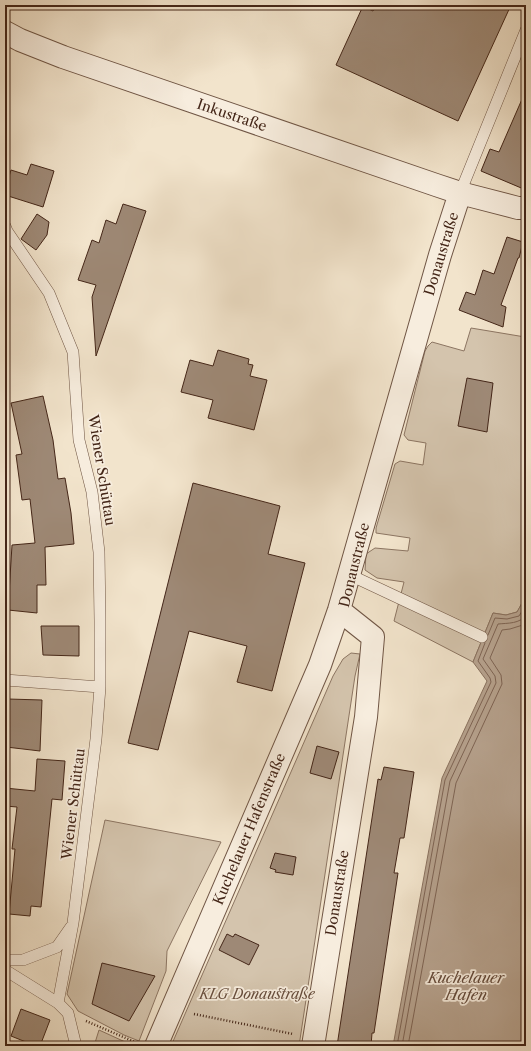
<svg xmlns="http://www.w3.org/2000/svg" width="531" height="1051" font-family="'Libre Caslon Text',serif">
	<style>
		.green { fill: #d4c4ad; stroke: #8c7562 }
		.water { fill: #b7a38f; stroke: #89715f }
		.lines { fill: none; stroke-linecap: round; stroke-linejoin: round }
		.shore { stroke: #7e6454; stroke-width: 1 }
		.building { fill: #9e8976; stroke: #442618 }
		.lane-casing { stroke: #705645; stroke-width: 12 }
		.street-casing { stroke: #705645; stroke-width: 24 }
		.path { stroke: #442618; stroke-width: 2.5; stroke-dasharray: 1 2; stroke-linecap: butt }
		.lane { stroke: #f7edde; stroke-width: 11 }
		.street { stroke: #f7edde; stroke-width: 22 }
		.labels { text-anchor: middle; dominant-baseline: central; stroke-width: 3.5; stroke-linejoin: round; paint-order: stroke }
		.street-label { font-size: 14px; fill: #442618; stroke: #f7edde }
		.park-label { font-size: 14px; font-style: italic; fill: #684e3d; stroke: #f7edde }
		.water-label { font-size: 15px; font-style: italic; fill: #664c3c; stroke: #f7edde }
	</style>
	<rect width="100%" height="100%" fill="#f2e4cc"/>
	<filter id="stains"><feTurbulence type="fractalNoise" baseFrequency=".005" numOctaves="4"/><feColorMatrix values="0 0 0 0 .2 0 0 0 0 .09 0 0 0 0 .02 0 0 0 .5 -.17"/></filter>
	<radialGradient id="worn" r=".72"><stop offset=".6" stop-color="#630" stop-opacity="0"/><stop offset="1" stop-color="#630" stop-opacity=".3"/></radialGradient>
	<path class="green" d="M 471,328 L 525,337 L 526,333 L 526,596 L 517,612 L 506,615 L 493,613 L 473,662 L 394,621 L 404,582 L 377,578 L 365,570 L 366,554 L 375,548 L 408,551 L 410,538 L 376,533 L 376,528 L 395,464 L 400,461 L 423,465 L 426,443 L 408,440 L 404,435 L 425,351 L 428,346 L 432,342 L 464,351 Z
		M 351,653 L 360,654 L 355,676 L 299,1046 L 171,1046 L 333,676 L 343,659 Z
		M 105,820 L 221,842 L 167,951 L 166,971 L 139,1041 L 124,1035 L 78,1011 L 67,994 Z
		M 99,1030 L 134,1046 L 94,1046 Z"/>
	<path class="water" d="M 526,596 L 526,1046 L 393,1046 L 442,778 L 487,681 L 473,662 L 493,613 L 506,615 L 517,612 Z"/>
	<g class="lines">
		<path class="shore" d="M 488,635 L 495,618 L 507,619 L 519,616 L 526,605
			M 397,1046 L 445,780 L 491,682 L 490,678 L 478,661 L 485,643
			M 402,1046 L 450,781 L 496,683 L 495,676 L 483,659 L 498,624 C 508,623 520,624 526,615
			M 408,1046 L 456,783 L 502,684 L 501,675 L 490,658 L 502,630 L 510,629 L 526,624"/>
	</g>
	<path class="building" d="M 376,5 L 511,5 L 458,121 L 336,65 L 363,6 L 373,11 Z
		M 526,90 L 526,190 L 481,171 L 490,149 L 499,152 Z
		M 31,164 L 54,171 L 43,207 L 5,195 L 5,190 L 11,170 L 27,175 Z
		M 123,204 L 146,211 L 96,356 L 92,297 L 96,285 L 78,280 L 92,240 L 99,243 L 106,220 L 116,224 Z
		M 37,214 L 49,222 L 47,235 L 36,250 L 21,239 Z
		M 507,237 L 523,242 L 519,258 L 518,258 L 501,305 L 506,307 L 503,327 L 459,310 L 466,292 L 475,295 L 483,270 L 494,274 Z
		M 218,350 L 249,359 L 248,364 L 253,365 L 250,376 L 267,380 L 254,430 L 208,418 L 213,400 L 181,392 L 190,360 L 213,366 Z
		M 467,378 L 493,383 L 487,432 L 458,426 Z
		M 43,396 L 53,440 L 58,479 L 65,478 L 71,513 L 74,544 L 45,547 L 46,585 L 37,585 L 37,613 L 8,610 L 12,545 L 35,543 L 30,499 L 22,500 L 16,455 L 22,454 L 11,403 Z
		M 193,483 L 280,506 L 268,554 L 305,563 L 272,691 L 237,682 L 247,646 L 189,631 L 158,750 L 128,743 Z
		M 41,626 L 79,626 L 79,656 L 43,655 Z
		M 8,699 L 42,700 L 40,751 L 6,747 Z
		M 317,746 L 339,752 L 331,779 L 310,773 Z
		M 37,759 L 65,761 L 62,800 L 52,799 L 41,907 L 31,906 L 30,916 L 9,914 L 15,849 L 12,849 L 17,807 L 5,806 L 5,788 L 35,791 Z
		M 384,767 L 414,772 L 404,838 L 400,838 L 394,873 L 398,873 L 374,1033 L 372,1033 L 371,1046 L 337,1046 L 378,779 L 381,780 Z
		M 275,853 L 296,857 L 293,875 L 275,872 L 276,870 L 270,868 Z
		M 227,934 L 233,937 L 235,934 L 259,945 L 249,965 L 219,950 Z
		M 102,963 L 155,976 L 129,1021 L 92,1004 Z
		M 21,1009 L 50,1020 L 40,1046 L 36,1046 L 11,1036 Z"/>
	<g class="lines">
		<defs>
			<path id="lane" d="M 460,193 L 526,30
				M 5,226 L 7,231 L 49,293 L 73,352 L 79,440 L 92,492 L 99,552 L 100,621 L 100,687 L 96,739 L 73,923 L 58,1003 L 68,1013 L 76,1046
				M 350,575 L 482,637
				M 5,680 L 100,687
				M 5,960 L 23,960 L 57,947 L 71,927
				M 5,970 L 58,1003"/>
			<path id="street" d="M 5,32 L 20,40 L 63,57 L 436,185 L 460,193 L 518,208 L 526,208
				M 156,1046 L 320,665 L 339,610 L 440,255 L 460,193
				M 313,1046 L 366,717 L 373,637 L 339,610"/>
		</defs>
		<use href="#lane" class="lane-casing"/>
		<use href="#street" class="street-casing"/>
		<path class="path" d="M 194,1014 L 293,1034
			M 86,1021 L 135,1042"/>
		<use href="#lane" class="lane"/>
		<use href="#street" class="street"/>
	</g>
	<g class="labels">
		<g class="street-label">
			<text transform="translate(232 115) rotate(19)">Inkustraße</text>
			<text transform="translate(441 254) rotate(-73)">Donaustraße</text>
			<text transform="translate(102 470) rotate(81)">Wiener Schüttau</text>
			<text transform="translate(354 565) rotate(-76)">Donaustraße</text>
			<text transform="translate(73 804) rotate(-83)">Wiener Schüttau</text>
			<text transform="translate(249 829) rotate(-67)">Kuchelauer Hafenstraße</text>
			<text transform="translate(337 893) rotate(-81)">Donaustraße</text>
		</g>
		<g class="park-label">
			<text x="257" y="994">KLG Donaustraße</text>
		</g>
		<g class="water-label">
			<text x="466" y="977">Kuchelauer<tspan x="466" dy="17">Hafen</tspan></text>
		</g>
	</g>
	<rect width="531" height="1051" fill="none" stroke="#f2e4cc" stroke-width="20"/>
	<rect x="6" y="6" width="519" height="1039" fill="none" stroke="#442618" stroke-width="2"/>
	<rect x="10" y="10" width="511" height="1031" fill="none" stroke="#442618"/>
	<rect width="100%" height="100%" filter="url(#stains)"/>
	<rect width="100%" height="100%" fill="url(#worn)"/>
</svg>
